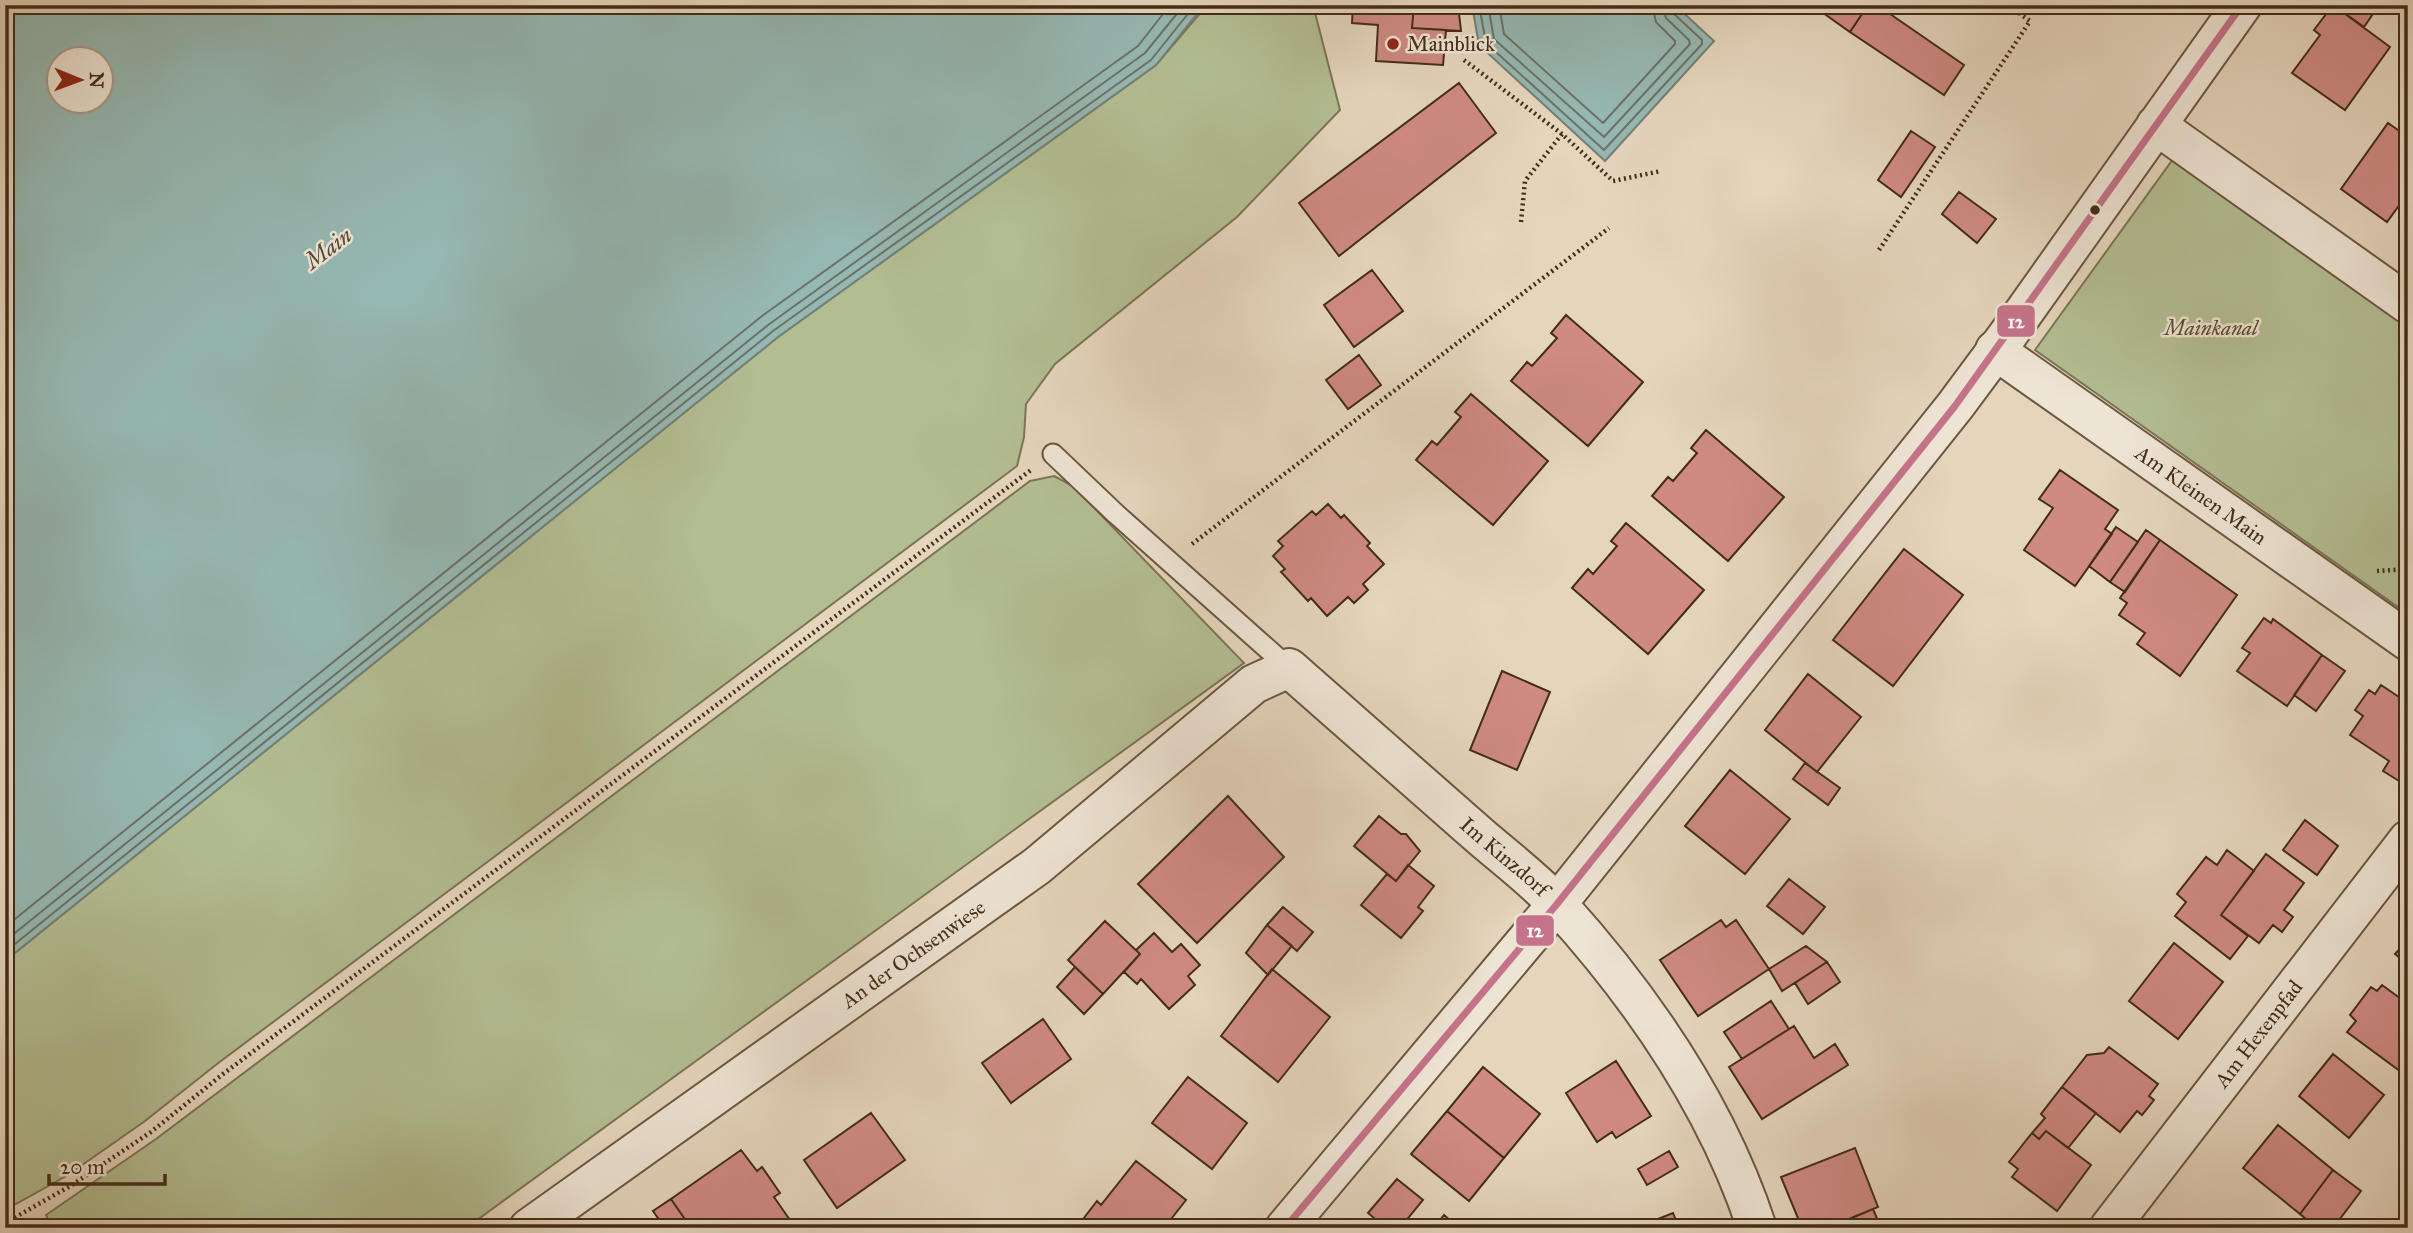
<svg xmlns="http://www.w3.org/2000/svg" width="2413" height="1233" font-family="'IM FELL Great Primer',serif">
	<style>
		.green { fill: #b3bd92; stroke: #7b7554; stroke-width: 2 }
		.water { fill: #96b8b3; stroke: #758075; stroke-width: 2; fill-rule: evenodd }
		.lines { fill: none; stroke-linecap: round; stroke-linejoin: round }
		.shore { stroke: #6c7265; stroke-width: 2 }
		.building { fill: #cf8a83; stroke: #432d17; stroke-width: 2 }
		.service-casing { stroke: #6c5740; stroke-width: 23 }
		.minor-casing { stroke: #6c5740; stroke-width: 42 }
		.path { stroke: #432d17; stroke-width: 4.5; stroke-dasharray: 2 3.5; stroke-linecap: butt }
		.service { stroke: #eee4d4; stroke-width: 19 }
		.minor { stroke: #eee4d4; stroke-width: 38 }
		.bus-1-casing { stroke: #eee4d4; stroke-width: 12 }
		.bus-1 { stroke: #c5738a; stroke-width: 7 }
		.poi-dot { fill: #8f2418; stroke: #eee4d4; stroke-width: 2.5 }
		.bus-dot { fill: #432d17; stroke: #eee4d4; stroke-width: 2.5 }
		.labels { text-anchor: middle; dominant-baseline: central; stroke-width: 5; stroke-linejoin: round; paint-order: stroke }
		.poi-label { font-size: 21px; fill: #432d17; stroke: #eee4d4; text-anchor: start }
		.park-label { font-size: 21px; font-style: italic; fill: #594a30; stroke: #eee4d4 }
		.street-label { font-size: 21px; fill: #432d17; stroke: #eee4d4 }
		.water-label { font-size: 23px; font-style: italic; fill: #544936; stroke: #eee4d4 }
		.line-badge { stroke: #eee4d4; stroke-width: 2.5 }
		.badge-label { font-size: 19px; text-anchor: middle; font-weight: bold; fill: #fff }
	</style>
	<rect width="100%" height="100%" fill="#e5d5bd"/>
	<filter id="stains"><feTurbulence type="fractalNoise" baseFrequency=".00286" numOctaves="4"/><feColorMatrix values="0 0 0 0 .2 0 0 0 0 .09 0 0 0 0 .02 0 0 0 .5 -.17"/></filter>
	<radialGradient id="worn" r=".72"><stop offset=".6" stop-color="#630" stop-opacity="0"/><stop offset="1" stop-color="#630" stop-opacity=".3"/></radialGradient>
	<path class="green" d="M 1207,5 L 1313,5 L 1340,110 L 1237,217 L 1055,364 L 1026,404 L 1024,437 L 1017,466 L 217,1064 L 145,1121 L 68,1175 L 5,1210 L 5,961 L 778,337 L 1156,65 Z
		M 2176,155 L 2408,320 L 2408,614 L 2035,350 Z
		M 1054,476 L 1073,486 L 1244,663 L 466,1228 L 52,1228 L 46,1215 L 156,1139 L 1030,481 Z"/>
	<path class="water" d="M 5,5 L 1204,5 L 1156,65 L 778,337 L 5,961 ZM 60,60 L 102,60 L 102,102 L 60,102 Z
		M 1472,5 L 1675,5 L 1714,41 L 1605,161 L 1479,45 Z"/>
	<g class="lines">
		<path class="shore" d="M 1479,5 L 1486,43 L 1604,150 L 1702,44 L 1702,40 L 1673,13 L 1671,5
			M 1488,5 L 1494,39 L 1604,137 L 1690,44 L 1689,40 L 1666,18 L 1662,5
			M 1499,5 L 1504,34 L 1603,123 L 1675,44 L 1675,41 L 1656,22 L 1652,5
			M 5,927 L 762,316 L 1138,46 L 1170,5
			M 5,941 L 768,325 L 1145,53 L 1184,5
			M 5,952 L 773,331 L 1151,60 L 1195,5"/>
	</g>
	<path class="building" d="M 1353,5 L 1414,5 L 1412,28 L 1446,30 L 1443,65 L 1376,61 L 1378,25 L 1352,23 Z
		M 1414,5 L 1458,5 L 1461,31 L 1412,28 Z
		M 1812,5 L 1868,5 L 1850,32 Z
		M 1868,5 L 1877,5 L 1964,65 L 1944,95 L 1850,32 Z
		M 2333,5 L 2379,5 L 2364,27 Z
		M 2333,5 L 2390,47 L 2345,110 L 2292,73 L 2320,35 L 2314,30 Z
		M 1459,83 L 1496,133 L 1339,256 L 1299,203 Z
		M 2388,123 L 2408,137 L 2408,193 L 2387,222 L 2341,189 Z
		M 1911,131 L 1935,147 L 1901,197 L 1878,180 Z
		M 1959,192 L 1996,219 L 1977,243 L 1942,214 Z
		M 1372,270 L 1403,311 L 1354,347 L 1324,305 Z
		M 1566,315 L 1643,382 L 1588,446 L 1511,381 L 1527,362 L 1532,366 L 1557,338 L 1551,333 Z
		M 1359,355 L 1381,385 L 1348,409 L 1326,380 Z
		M 1471,394 L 1548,461 L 1493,525 L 1416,460 L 1432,441 L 1437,445 L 1461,417 L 1455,412 Z
		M 1706,430 L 1784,497 L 1728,561 L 1652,496 L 1668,477 L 1673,481 L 1697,453 L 1691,448 Z
		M 2060,470 L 2118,510 L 2105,529 L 2112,534 L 2075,586 L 2024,550 L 2053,508 L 2039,499 Z
		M 1328,504 L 1341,518 L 1344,515 L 1370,543 L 1367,546 L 1384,564 L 1363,584 L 1368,590 L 1354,603 L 1348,597 L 1327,616 L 1311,598 L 1308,601 L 1281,572 L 1285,569 L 1273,556 L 1283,546 L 1278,541 L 1312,511 L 1316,515 Z
		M 1626,523 L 1704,590 L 1648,654 L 1572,588 L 1588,569 L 1593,574 L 1617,546 L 1611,541 Z
		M 2116,527 L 2138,542 L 2110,582 L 2089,566 Z
		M 2146,530 L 2160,540 L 2125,592 L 2110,582 Z
		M 2160,540 L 2237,595 L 2180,676 L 2137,644 L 2145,633 L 2119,615 L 2127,603 L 2120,598 Z
		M 1904,549 L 1963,595 L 1893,686 L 1833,640 Z
		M 2264,618 L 2271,623 L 2273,619 L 2322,655 L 2287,706 L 2237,671 L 2250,653 L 2242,648 Z
		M 2322,655 L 2345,671 L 2316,711 L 2294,695 Z
		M 1502,671 L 1550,692 L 1517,770 L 1470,750 Z
		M 1808,674 L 1861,717 L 1817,772 L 1765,730 Z
		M 2381,685 L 2408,703 L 2408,768 L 2399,781 L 2383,771 L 2389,761 L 2350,735 L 2363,716 L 2355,710 L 2369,690 L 2375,694 Z
		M 1805,763 L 1840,788 L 1828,805 L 1793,779 Z
		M 1730,770 L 1790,819 L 1745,874 L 1685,826 Z
		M 1228,796 L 1284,857 L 1197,943 L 1138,884 Z
		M 1379,816 L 1401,834 L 1406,834 L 1420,851 L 1396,881 L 1354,846 Z
		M 2305,820 L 2338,846 L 2317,875 L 2283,850 Z
		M 2227,850 L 2254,871 L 2221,915 L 2248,936 L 2230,959 L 2175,916 L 2186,902 L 2177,894 L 2206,857 L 2217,865 Z
		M 2266,854 L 2304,883 L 2284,910 L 2293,917 L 2282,932 L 2273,925 L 2259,943 L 2221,915 Z
		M 1408,865 L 1434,886 L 1418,907 L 1423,911 L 1401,938 L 1361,905 L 1387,874 L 1396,881 Z
		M 1789,879 L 1825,907 L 1803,934 L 1767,906 Z
		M 1283,907 L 1313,932 L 1297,951 L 1267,925 Z
		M 1721,920 L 1726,927 L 1736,920 L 1769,969 L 1698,1016 L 1660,960 Z
		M 1105,921 L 1140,954 L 1103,994 L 1068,960 Z
		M 1267,925 L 1292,946 L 1268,975 L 1246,953 Z
		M 1154,933 L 1172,952 L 1181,944 L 1200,965 L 1188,976 L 1195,985 L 1169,1009 L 1141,979 L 1137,984 L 1124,972 L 1140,954 L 1136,950 Z
		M 2408,940 L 2408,965 L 2395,954 Z
		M 2174,943 L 2223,982 L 2178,1039 L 2129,1001 Z
		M 1806,946 L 1827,962 L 1782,991 L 1769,969 Z
		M 1827,962 L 1840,982 L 1808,1004 L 1795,983 Z
		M 1075,967 L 1103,994 L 1084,1014 L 1057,987 Z
		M 1272,969 L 1330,1017 L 1278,1082 L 1221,1036 Z
		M 2382,985 L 2408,1004 L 2408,1069 L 2404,1074 L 2347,1032 L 2356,1021 L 2350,1015 L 2371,987 L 2377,991 Z
		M 1771,1001 L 1789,1029 L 1742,1059 L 1724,1032 Z
		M 1043,1019 L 1071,1059 L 1011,1103 L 982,1063 Z
		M 1794,1026 L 1814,1058 L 1835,1044 L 1848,1065 L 1762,1119 L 1729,1067 Z
		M 2109,1047 L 2158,1084 L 2149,1096 L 2154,1100 L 2142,1115 L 2137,1111 L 2120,1132 L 2062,1087 L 2087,1055 L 2104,1053 Z
		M 2333,1054 L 2384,1095 L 2349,1138 L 2299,1096 Z
		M 1616,1061 L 1651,1116 L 1616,1138 L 1612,1132 L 1597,1142 L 1566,1093 Z
		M 1483,1067 L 1540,1114 L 1504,1158 L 1447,1111 Z
		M 1188,1077 L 1247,1123 L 1212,1169 L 1152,1123 Z
		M 2062,1087 L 2096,1113 L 2068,1148 L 2046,1131 L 2039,1139 L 2032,1133 L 2045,1118 L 2041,1114 Z
		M 1447,1111 L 1504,1158 L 1469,1201 L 1411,1154 Z
		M 871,1113 L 905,1160 L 837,1208 L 804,1160 Z
		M 2278,1125 L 2333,1170 L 2300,1214 L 2243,1168 Z
		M 2046,1131 L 2091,1165 L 2057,1211 L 2012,1177 L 2018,1169 L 2009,1162 L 2032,1133 L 2039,1139 Z
		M 1855,1148 L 1878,1207 L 1827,1228 L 1802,1228 L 1781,1177 Z
		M 741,1150 L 757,1171 L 762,1167 L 780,1193 L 774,1197 L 792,1223 L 785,1228 L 691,1228 L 671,1199 Z
		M 1669,1151 L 1678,1167 L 1647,1185 L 1638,1169 Z
		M 1136,1161 L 1186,1200 L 1164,1228 L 1077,1227 L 1097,1201 L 1101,1205 Z
		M 2333,1170 L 2361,1191 L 2333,1228 L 2317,1228 L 2300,1214 Z
		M 1397,1179 L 1423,1200 L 1400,1228 L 1386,1228 L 1368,1213 Z
		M 671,1199 L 691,1228 L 665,1228 L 653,1211 Z
		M 1873,1209 L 1881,1228 L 1847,1228 L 1845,1221 Z
		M 1673,1213 L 1679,1228 L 1635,1228 Z
		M 1444,1215 L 1459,1228 L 1434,1228 Z"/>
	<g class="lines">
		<defs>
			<path id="service" d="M 1053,454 L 1116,514 L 1289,668"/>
			<g id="minor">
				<path d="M 2156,125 L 2408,304"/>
				<path id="s1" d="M 1995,350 L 2408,641"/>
				<path id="s2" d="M 529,1228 L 1037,866 L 1254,684 L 1289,668 C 1350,722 1411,775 1472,829 C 1500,854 1533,878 1559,906 C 1644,1000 1717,1106 1757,1228"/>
				<path d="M 1285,1228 L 1557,904 L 1955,406 L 2007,336 L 2242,5"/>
				<path id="s3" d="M 2109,1228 L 2408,840"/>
			</g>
		</defs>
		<use href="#service" class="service-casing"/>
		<use href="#minor" class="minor-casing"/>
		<path class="path" d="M 1464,60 L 1562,134
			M 1521,222 L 1525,181 L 1562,134 L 1613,181 L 1661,171
			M 1879,250 L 2030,21 L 2008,5
			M 1192,544 L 1609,228
			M 2377,571 L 2408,569
			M 5,1223 L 72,1185 L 151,1132 L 223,1074 L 1031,470"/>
		<use href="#service" class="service"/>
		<use href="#minor" class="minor"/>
		<defs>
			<path id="bus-1" d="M 1285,1228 L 1557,904 L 1955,406 L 2242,5"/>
		</defs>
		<use href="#bus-1" class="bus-1-casing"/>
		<use href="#bus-1" class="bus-1"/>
	</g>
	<circle class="poi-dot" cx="1393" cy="44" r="7"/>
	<circle class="bus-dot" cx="2095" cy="210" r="6"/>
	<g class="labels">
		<g class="poi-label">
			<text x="1407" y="44">Mainblick</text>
		</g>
		<g class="park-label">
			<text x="2211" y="328">Mainkanal</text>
		</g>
		<g class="street-label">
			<text stroke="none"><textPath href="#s1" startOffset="252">Am Kleinen Main</textPath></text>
			<text stroke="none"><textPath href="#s2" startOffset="1232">Im Kinzdorf</textPath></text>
			<text stroke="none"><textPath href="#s2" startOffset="472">An der Ochsenwiese</textPath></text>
			<text stroke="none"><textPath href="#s3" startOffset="245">Am Hexenpfad</textPath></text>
		</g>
		<g class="water-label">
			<text transform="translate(328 248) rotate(-37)">Main</text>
		</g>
	</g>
	<g class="line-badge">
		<rect x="1996" y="304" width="40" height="34" rx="7" fill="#c5738a"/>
		<rect x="1515" y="914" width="40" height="33" rx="7" fill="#c5738a"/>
	</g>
	<g class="badge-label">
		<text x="2016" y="328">12</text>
		<text x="1535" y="937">12</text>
	</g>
	<rect width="2413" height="1233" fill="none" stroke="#e5d5bd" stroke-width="28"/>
	<rect x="7" y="7" width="2399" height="1219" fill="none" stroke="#432d17" stroke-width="3.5"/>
	<rect x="14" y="14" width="2385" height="1205" fill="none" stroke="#432d17" stroke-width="2"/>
	<g transform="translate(80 80) rotate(91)"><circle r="33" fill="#eee4d4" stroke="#aa9b88" stroke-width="2"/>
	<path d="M0-5L12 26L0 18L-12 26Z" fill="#8f2418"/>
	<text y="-10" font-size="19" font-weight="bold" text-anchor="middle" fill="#432d17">N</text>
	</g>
	<path d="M49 1174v10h116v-10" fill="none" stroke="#432d17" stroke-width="3.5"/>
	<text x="60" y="1174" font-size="21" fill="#432d17" stroke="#eee4d4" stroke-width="5" paint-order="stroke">20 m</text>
	<rect width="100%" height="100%" filter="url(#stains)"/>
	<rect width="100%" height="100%" fill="url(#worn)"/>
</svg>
